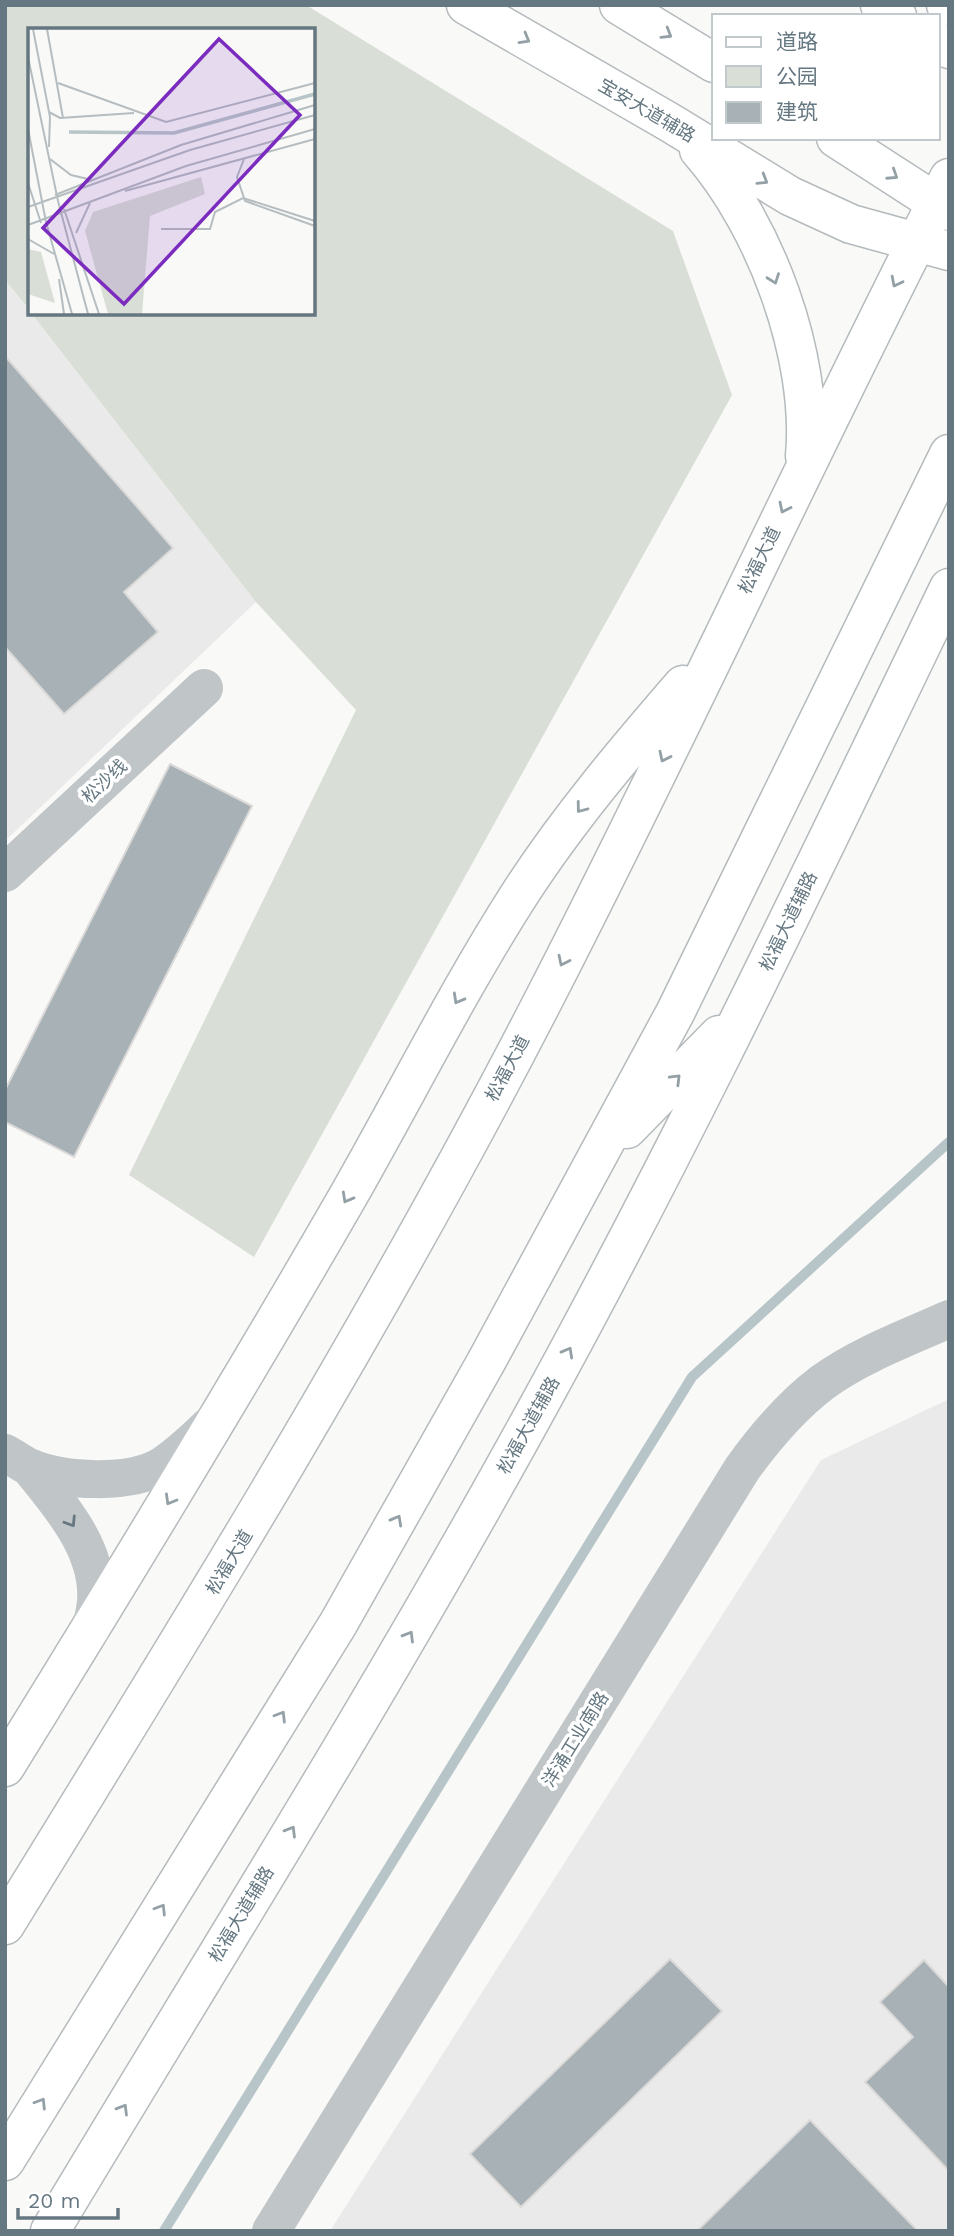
<svg xmlns="http://www.w3.org/2000/svg" width="954" height="2236" font-family="'Work Sans','Noto Sans SC',sans-serif">
	<style>
		.built { fill: #eaeaea }
		.green { fill: #d9ded6 }
		.lines { fill: none; stroke-linecap: round; stroke-linejoin: round }
		.stream { stroke: #b8c5c8; stroke-width: 10 }
		.building { fill: #a7b1b6; stroke: #dbdad9; stroke-width: 2 }
		.major-casing { stroke: #b4babd; stroke-width: 41 }
		.minor { stroke: #c0c5c8; stroke-width: 38 }
		.major { stroke: #fff; stroke-width: 38 }
		.oneway { stroke: #93a0a6 }
		.oneway2 { stroke: #657780 }
		.labels { text-anchor: middle; dominant-baseline: central; stroke-width: 7; stroke-linejoin: round; paint-order: stroke }
		.street-label { font-size: 18px; fill: #657780; stroke: #fff }
		.inset-river { fill: none; stroke: #b8c5c8; stroke-width: 3.5 }
		.inset-road { fill: none; stroke: #b5bdc0; stroke-width: 2 }
		.view { fill: #7b2cbf; fill-opacity: 0.15; stroke: #7b2cbf; stroke-width: 3.5 }
		.inset-edge { fill: none; stroke: #657780; stroke-width: 3.5 }
	</style>
	<rect width="100%" height="100%" fill="#f9f9f7"/>
	<path class="built" d="M 5,280 L 256,602 L 5,841 Z
		M 949,1399 L 949,2231 L 330,2231 L 821,1460 Z"/>
	<path class="green" d="M 5,5 L 306,5 L 673,231 L 732,395 L 254,1257 L 129,1175 L 356,710 L 256,602 L 31,313 L 313,313 L 313,30 L 30,30 L 30,311 L 5,280 Z"/>
	<g class="lines">
		<path class="stream" d="M 164,2231 L 692,1377 L 949,1142"/>
	</g>
	<path class="building" d="M 5,356 L 173,548 L 124,592 L 158,632 L 64,714 L 5,647 Z
		M 170,764 L 252,806 L 74,1157 L 5,1122 L 5,1090 Z
		M 670,1959 L 722,2011 L 521,2207 L 470,2154 Z
		M 924,1960 L 949,1987 L 949,2171 L 865,2082 L 913,2037 L 880,2002 Z
		M 810,2120 L 918,2231 L 697,2231 Z"/>
	<g class="lines">
		<defs>
			<path id="major" d="M 466,5 L 669,122 L 790,196 L 851,224 L 949,251
				M 619,5 L 714,63
				M 880,5 L 897,16
				M 946,5 L 949,6
				M 938,42 L 949,49
				M 836,138 L 949,211
				M 699,150 C 765,225 814,356 805,456
				M 627,1129 L 719,1035
				M 5,1767 C 120,1581 234,1394 343,1205 C 403,1101 456,993 521,892 C 569,818 626,751 683,685
				M 5,1925 C 194,1619 383,1313 547,993 C 686,723 811,447 949,178
				M 5,2161 L 338,1624 L 486,1362 L 675,1013 L 949,454
				M 50,2231 C 202,1978 359,1728 503,1470 C 664,1183 806,885 949,588"/>
		</defs>
		<use href="#major" class="major-casing"/>
		<path class="minor" d="M 5,873 L 204,688
			M 5,1453 C 13,1457 21,1463 29,1467 C 63,1482 131,1485 163,1465 C 180,1454 194,1440 209,1426
			M 30,1468 C 60,1505 100,1550 96,1602 C 95,1611 93,1620 91,1629
			M 271,2231 L 742,1469 C 765,1437 791,1406 823,1382 C 860,1355 907,1338 949,1319"/>
		<use href="#major" class="major"/>
	</g>
	<defs><path id="oneway-chevron" d="M-2-3.5L2.5 0L-2 3.5" fill="none" stroke-width="1.6" stroke-linecap="round" stroke-linejoin="round" transform="scale(1.75)"/></defs>
	<g class="oneway">
		<use href="#oneway-chevron" transform="translate(667 34) rotate(31)"/>
		<use href="#oneway-chevron" transform="translate(525 39) rotate(30)"/>
		<use href="#oneway-chevron" transform="translate(893 175) rotate(33)"/>
		<use href="#oneway-chevron" transform="translate(763 180) rotate(31)"/>
		<use href="#oneway-chevron" transform="translate(774 279) rotate(70)"/>
		<use href="#oneway-chevron" transform="translate(896 282) rotate(117)"/>
		<use href="#oneway-chevron" transform="translate(784 508) rotate(116)"/>
		<use href="#oneway-chevron" transform="translate(664 757) rotate(116)"/>
		<use href="#oneway-chevron" transform="translate(581 808) rotate(127)"/>
		<use href="#oneway-chevron" transform="translate(563 961) rotate(116)"/>
		<use href="#oneway-chevron" transform="translate(458 999) rotate(119)"/>
		<use href="#oneway-chevron" transform="translate(676 1079) rotate(-45)"/>
		<use href="#oneway-chevron" transform="translate(347 1198) rotate(119)"/>
		<use href="#oneway-chevron" transform="translate(568 1352) rotate(-61)"/>
		<use href="#oneway-chevron" transform="translate(170 1500) rotate(120)"/>
		<use href="#oneway-chevron" transform="translate(397 1520) rotate(-61)"/>
		<use href="#oneway-chevron" transform="translate(409 1636) rotate(-59)"/>
		<use href="#oneway-chevron" transform="translate(281 1716) rotate(-58)"/>
		<use href="#oneway-chevron" transform="translate(291 1831) rotate(-59)"/>
		<use href="#oneway-chevron" transform="translate(161 1909) rotate(-58)"/>
		<use href="#oneway-chevron" transform="translate(41 2103) rotate(-58)"/>
		<use href="#oneway-chevron" transform="translate(123 2109) rotate(-59)"/>
	</g>
	<use class="oneway2" href="#oneway-chevron" transform="translate(71 1522) rotate(58)"/>
	<g class="labels">
		<g class="street-label">
			<text transform="translate(647 110) rotate(30)">宝安大道辅路</text>
			<text transform="translate(759 560) rotate(-64)">松福大道</text>
			<text transform="translate(104 781) rotate(-43)">松沙线</text>
			<text transform="translate(788 921) rotate(-64)">松福大道辅路</text>
			<text transform="translate(507 1068) rotate(-62)">松福大道</text>
			<text transform="translate(528 1425) rotate(-61)">松福大道辅路</text>
			<text transform="translate(229 1562) rotate(-59)">松福大道</text>
			<text transform="translate(575 1739) rotate(-58)">洋涌工业南路</text>
			<text transform="translate(241 1914) rotate(-59)">松福大道辅路</text>
		</g>
	</g>
	<g transform="translate(28 28)">
		<rect width="287" height="287" fill="#f9f9f7"/>
		<path d="M 173,149 L 177,166 L 122,188 L 114,286 L 80,286 L 57,203 L 65,184 ZM 0,221 L 13,224 L 27,275 L 0,266 Z" fill="#d9ded6"/>
		<path class="inset-river" d="M 41,104 L 146,105 L 287,66"/>
		<path class="inset-road" d="M 5,1 L 22,89 L 21,119M 19,1 L 35,90M 0,29 L 30,173 L 60,286M 30,55 L 138,94 L 287,55M 21,84 L 32,90 L 106,85M 0,101 L 18,194 L 44,286M 22,131 L 43,147 L 60,151M 216,131 L 209,149 L 217,173 L 287,198M 0,155 L 13,195M 97,163 L 287,111M 27,167 L 153,117 L 287,77M 0,179 L 162,122 L 287,87M 36,181 L 71,286M 0,197 L 158,138 L 287,101M 133,201 L 182,201 L 187,184 L 215,170 L 287,193M 48,205 L 62,175M 0,211 L 26,226M 31,251 L 36,286"/>
		<path class="view" d="M 191,11 L 272,87 L 96,276 L 15,200 Z"/>
		<rect width="287" height="287" class="inset-edge"/>
	</g>
	<rect width="954" height="2236" fill="none" stroke="#657780" stroke-width="14"/>
	<rect x="712" y="14" width="228" height="126" fill="#ffffff" stroke="#c1c9cc" stroke-width="2"/>
	<rect x="726" y="37" width="35" height="10" fill="#ffffff" stroke="#c1c9cc" stroke-width="2"/>
	<text x="776" y="49" font-size="21" fill="#657780">道路</text>
	<rect x="726" y="66" width="35" height="21" fill="#d9ded6" stroke="#c1c9cc" stroke-width="2"/>
	<text x="776" y="84" font-size="21" fill="#657780">公园</text>
	<rect x="726" y="102" width="35" height="21" fill="#a7b1b6" stroke="#c1c9cc" stroke-width="2"/>
	<text x="776" y="119" font-size="21" fill="#657780">建筑</text>
	<path d="M18 2208v10h100v-10" fill="none" stroke="#657780" stroke-width="3.5"/>
	<text x="28" y="2208" font-size="21" fill="#657780" stroke="#ffffff" stroke-width="5" paint-order="stroke">20 m</text>
</svg>
